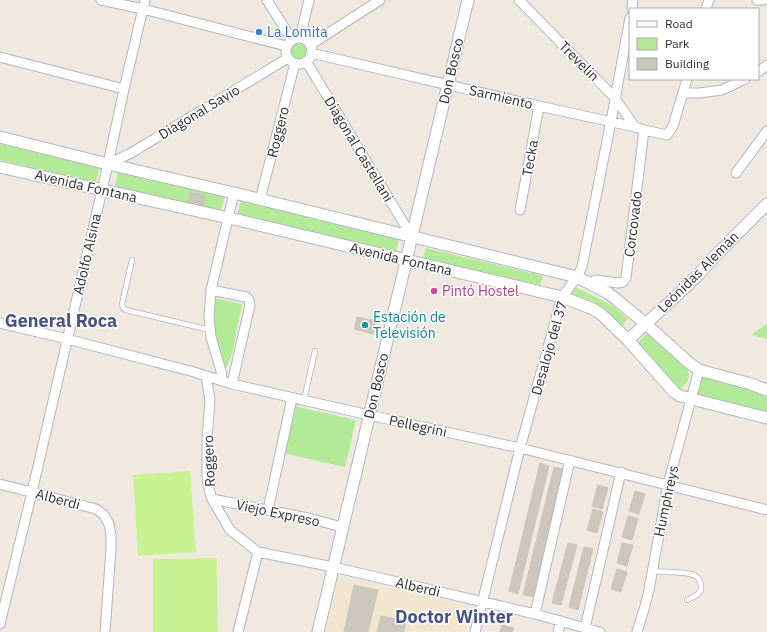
<svg xmlns="http://www.w3.org/2000/svg" width="767" height="632" font-family="'IBM Plex Sans',sans-serif">
	<style>
		.education { fill: #f2e7ce }
		.green { fill: #b3ea98 }
		.pitch { fill: #c9f293 }
		.building { fill: #cbc7bd; stroke: #ccc5b8 }
		.lines { fill: none; stroke-linecap: round; stroke-linejoin: round }
		.service-casing { stroke: #b3b5c2; stroke-width: 6 }
		.minor-casing { stroke: #b3b5c2; stroke-width: 11 }
		.tertiary-casing { stroke: #b3b5c2; stroke-width: 13 }
		.service { stroke: #fff; stroke-width: 4.5 }
		.minor { stroke: #fff; stroke-width: 9 }
		.tertiary { stroke: #fff; stroke-width: 11 }
		.shop-dot { fill: #3f7fe0; stroke: #fff; stroke-width: 1.5 }
		.hotel-dot { fill: #d1479c; stroke: #fff; stroke-width: 1.5 }
		.culture-dot { fill: #0f9aa8; stroke: #fff; stroke-width: 1.5 }
		.labels { text-anchor: middle; dominant-baseline: central; stroke-width: 3; stroke-linejoin: round; paint-order: stroke }
		.shop-label { font-size: 14px; fill: #366cbe; stroke: #fff; text-anchor: start }
		.street-label { font-size: 14px; fill: #2e2e2e; stroke: #fff }
		.hotel-label { font-size: 14px; fill: #b23c85; stroke: #fff; text-anchor: start }
		.culture-label { font-size: 14px; fill: #0d838f; stroke: #fff; text-anchor: start }
		.district-label { font-size: 18px; font-weight: bold; fill: #495383; stroke: #fff }
	</style>
	<rect width="100%" height="100%" fill="#f0e9df"/>
	<path class="education" d="M 339,577 L 471,607 L 465,632 L 326,632 Z"/>
	<path class="green" d="M289 51a9 9 0 1 1 18 0a9 9 0 1 1-18 0Z
		M 0,144 L 99,168 L 96,182 L 0,160 Z
		M 118,171 L 225,196 L 221,210 L 115,186 Z
		M 241,200 L 399,238 L 396,253 L 237,215 Z
		M 426,248 L 543,276 L 540,285 L 423,258 Z
		M 575,287 L 612,305 L 628,319 L 621,328 L 593,301 L 571,295 Z
		M 214,298 L 242,304 L 232,354 L 225,371 L 214,330 Z
		M 767,324 L 767,339 L 751,335 Z
		M 647,333 L 686,365 C 691,375 690,380 681,388 L 673,386 L 636,344 Z
		M 702,375 L 767,394 L 767,414 L 697,396 Z
		M 294,406 L 356,420 L 345,467 L 283,453 Z"/>
	<path class="pitch" d="M 190,471 L 196,552 L 138,556 L 133,475 Z
		M 217,558 L 218,632 L 153,632 L 153,559 Z"/>
	<path class="building" d="M 190,192 L 205,195 L 203,206 L 188,203 Z
		M 357,317 L 376,321 L 373,334 L 354,329 Z
		M 540,463 L 549,466 L 518,594 L 509,591 Z
		M 554,467 L 564,469 L 533,597 L 523,595 Z
		M 598,485 L 608,488 L 602,509 L 592,506 Z
		M 635,491 L 645,494 L 639,514 L 629,511 Z
		M 593,509 L 603,512 L 597,533 L 587,530 Z
		M 628,516 L 638,519 L 632,540 L 622,537 Z
		M 568,543 L 577,545 L 561,605 L 552,603 Z
		M 622,543 L 633,545 L 627,566 L 617,563 Z
		M 584,547 L 593,549 L 578,610 L 569,607 Z
		M 617,569 L 627,572 L 621,592 L 611,589 Z
		M 354,585 L 378,590 L 368,632 L 344,632 Z
		M 381,616 L 406,621 L 404,632 L 377,632 Z
		M 502,625 L 514,628 L 512,632 L 500,632 Z"/>
	<g class="lines">
		<defs>
			<path id="service" d="M 132,260 L 122,304 L 123,308 L 126,310 L 210,330
				M 304,400 L 315,351
				M 652,571 L 686,573 L 694,575 L 699,579 L 701,584 L 701,590 L 697,595 L 687,600"/>
			<path id="minor" d="M 101,0 L 143,9 L 286,46
				M 267,0 L 292,40
				M 519,0 L 615,98 L 635,127
				M 757,0 L 764,0
				M 632,9 L 633,0
				M 706,9 L 709,0
				M 300,38 L 309,0
				M286 51a13 13 0 1 1 26 0a13 13 0 1 1-26 0Z
				M 310,45 L 380,0
				M 311,53 L 539,106 L 635,127 L 644,130 L 667,135 L 673,126 L 687,79
				M 0,57 L 124,89
				M 306,61 L 412,237
				M 758,72 L 767,65
				M 683,93 L 699,93 L 722,90 L 745,79
				M 108,164 L 131,153 L 288,58
				M 736,173 L 767,131
				M 260,200 L 295,63
				M 520,210 L 539,106
				M 589,283 L 596,280 L 618,283 L 623,282 L 626,278 L 644,130
				M 211,290 L 246,297 L 249,300 L 250,305 L 232,384
				M 0,323 L 67,339 L 194,372 L 232,384 L 369,415 L 520,448 L 767,510
				M 206,376 L 210,400 L 207,439 L 207,476 L 209,489 L 212,499 L 230,530 L 258,552 L 333,567 L 535,614 L 600,632
				M 222,380 L 221,371 L 211,337 L 209,317 L 211,290 L 234,193
				M 0,484 L 96,509 L 104,515 L 109,524 L 111,535 L 111,549 L 105,632
				M 212,499 L 308,518 L 342,527
				M 268,510 L 292,398
				M 535,614 L 570,460
				M 0,624 L 32,492 L 108,164 L 124,89 L 145,0
				M 585,628 L 621,472
				M 238,632 L 258,552
				M 475,632 L 520,448 L 562,297 L 577,277 L 582,267 L 611,121 L 630,18
				M 558,632 L 561,621
				M 637,632 L 645,606 L 649,590 L 668,484 L 699,370"/>
			<path id="tertiary" d="M 0,137 L 108,164 L 234,193 L 577,277 L 608,293 L 617,300 L 646,324 L 688,362 L 699,370 L 751,384 L 767,390
				M 0,167 L 229,218 L 562,297 L 593,309 L 601,314 L 628,340 L 674,392 L 680,396 L 767,418
				M 628,340 L 673,299 L 698,275 L 714,257 L 767,204
				M 318,632 L 468,0"/>
		</defs>
		<use href="#service" class="service-casing"/>
		<use href="#minor" class="minor-casing"/>
		<use href="#tertiary" class="tertiary-casing"/>
		<use href="#service" class="service"/>
		<use href="#minor" class="minor"/>
		<use href="#tertiary" class="tertiary"/>
	</g>
	<circle class="shop-dot" cx="259" cy="32" r="4"/>
	<circle class="hotel-dot" cx="434" cy="291" r="4"/>
	<circle class="culture-dot" cx="365" cy="325" r="4"/>
	<g class="labels">
		<g class="shop-label">
			<text x="267" y="32">La Lomita</text>
		</g>
		<g class="street-label">
			<text transform="translate(579 61) rotate(45)">Trevelin</text>
			<text transform="translate(451 71) rotate(-77)">Don Bosco</text>
			<text transform="translate(501 97) rotate(13)">Sarmiento</text>
			<text transform="translate(199 112) rotate(-31)">Diagonal Savio</text>
			<text transform="translate(278 132) rotate(-76)">Roggero</text>
			<text transform="translate(359 149) rotate(59)">Diagonal Castellani</text>
			<text transform="translate(530 158) rotate(-80)">Tecka</text>
			<text transform="translate(86 186) rotate(13)">Avenida Fontana</text>
			<text transform="translate(633 224) rotate(-83)">Corcovado</text>
			<text transform="translate(87 254) rotate(-77)">Adolfo Alsina</text>
			<text transform="translate(401 259) rotate(13)">Avenida Fontana</text>
			<text transform="translate(698 272) rotate(-45)">Leónidas Alemán</text>
			<text transform="translate(549 348) rotate(-74)">Desalojo del 37</text>
			<text transform="translate(376 386) rotate(-77)">Don Bosco</text>
			<text transform="translate(418 426) rotate(12)">Pellegrini</text>
			<text transform="translate(209 461) rotate(-92)">Roggero</text>
			<text transform="translate(58 499) rotate(15)">Alberdi</text>
			<text transform="translate(666 501) rotate(-78)">Humphreys</text>
			<text transform="translate(278 513) rotate(12)">Viejo Expreso</text>
			<text transform="translate(418 587) rotate(13)">Alberdi</text>
		</g>
		<g class="hotel-label">
			<text x="442" y="291">Pintó Hostel</text>
		</g>
		<g class="culture-label">
			<text x="373" y="317">Estación de<tspan x="373" dy="16">Televisión</tspan></text>
		</g>
		<g class="district-label">
			<text x="61" y="320">General Roca</text>
			<text x="454" y="616">Doctor Winter</text>
		</g>
	</g>
	<rect x="629" y="8" width="130" height="72" fill="#ffffff" stroke="#ababab"/>
	<rect x="637" y="21" width="20" height="6" fill="#ffffff" stroke="#ababab"/>
	<text x="665" y="28" font-size="12" fill="#2e2e2e">Road</text>
	<rect x="637" y="38" width="20" height="12" fill="#b3ea98" stroke="#ababab"/>
	<text x="665" y="48" font-size="12" fill="#2e2e2e">Park</text>
	<rect x="637" y="58" width="20" height="12" fill="#cbc7bd" stroke="#ababab"/>
	<text x="665" y="68" font-size="12" fill="#2e2e2e">Building</text>
</svg>
